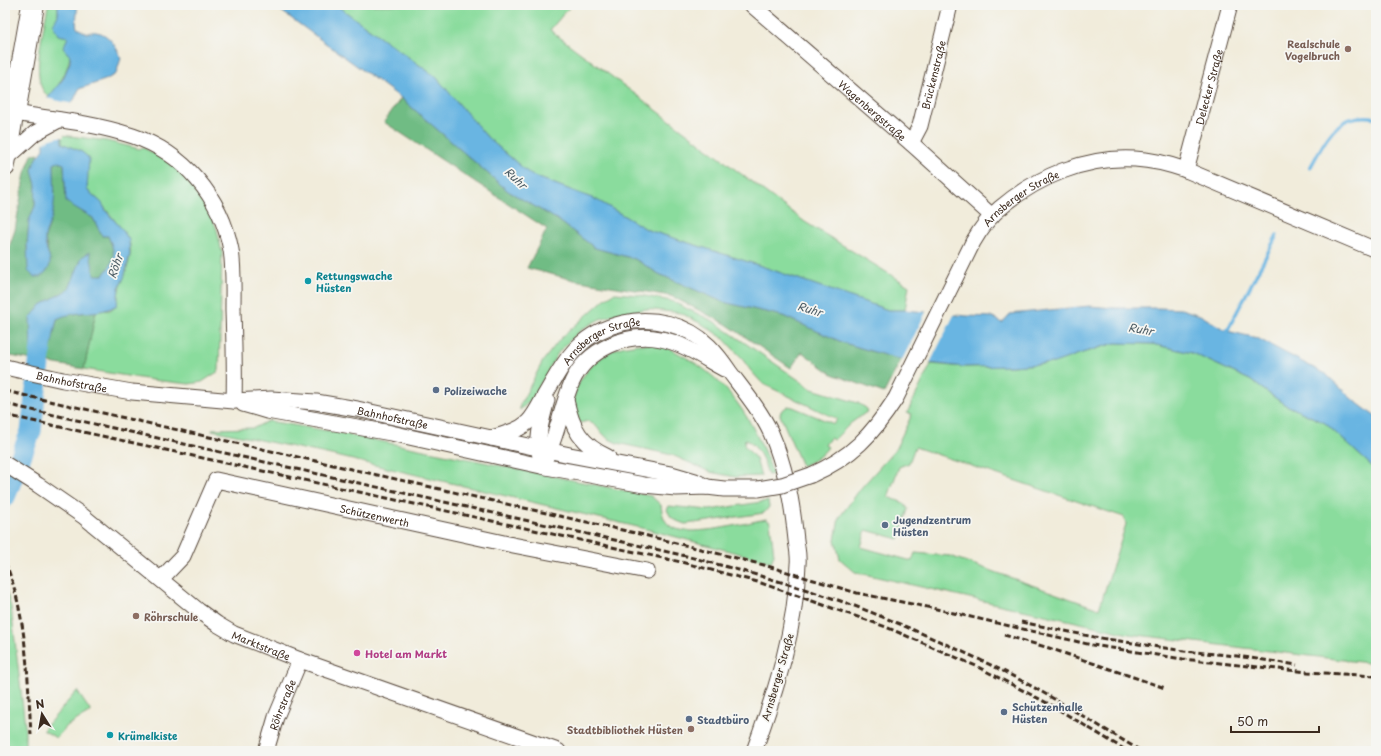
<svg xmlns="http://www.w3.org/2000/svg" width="1381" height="756" font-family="'Playpen Sans',sans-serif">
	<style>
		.green { fill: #8adc9d; stroke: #62835e; fill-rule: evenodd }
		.forest { fill: #6fbc84; stroke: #557351 }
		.water { fill: #69b5e2; stroke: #527080 }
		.pier { fill: #f1ecdb }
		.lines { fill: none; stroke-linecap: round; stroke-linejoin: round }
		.stream { stroke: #69b5e2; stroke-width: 3.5 }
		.river { stroke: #69b5e2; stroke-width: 21 }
		.minor-casing { stroke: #56473a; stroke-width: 17 }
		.major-casing { stroke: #56473a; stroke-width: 21 }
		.highway-casing { stroke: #56473a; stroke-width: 24 }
		.minor { stroke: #fff; stroke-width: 15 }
		.major { stroke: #fff; stroke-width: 19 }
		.highway { stroke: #fff; stroke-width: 22 }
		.rail { stroke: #3b2a1e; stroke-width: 3; stroke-dasharray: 6 3; stroke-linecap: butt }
		.minor-bridge-casing { stroke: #56473a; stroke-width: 17; stroke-linecap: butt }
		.minor-bridge { stroke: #fff; stroke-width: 15 }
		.education-dot { fill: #8d6e63; stroke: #f6f6f2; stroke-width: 1.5 }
		.culture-dot { fill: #0f9aa8; stroke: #f6f6f2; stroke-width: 1.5 }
		.service-dot { fill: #5c6f8a; stroke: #f6f6f2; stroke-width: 1.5 }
		.hotel-dot { fill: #d1479c; stroke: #f6f6f2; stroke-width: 1.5 }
		.labels { text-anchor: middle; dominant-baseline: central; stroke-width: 3.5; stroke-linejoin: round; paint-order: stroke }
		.education-label { font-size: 10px; font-weight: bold; fill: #785e54; stroke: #f6f6f2; text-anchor: end }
		.street-label { font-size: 10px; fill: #3b2a1e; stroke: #f6f6f2 }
		.culture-label { font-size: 10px; font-weight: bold; fill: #0d838f; stroke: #f6f6f2; text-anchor: start }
		.service-label { font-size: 10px; font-weight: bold; fill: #4e5e75; stroke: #f6f6f2; text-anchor: start }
		.hotel-label { font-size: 10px; font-weight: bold; fill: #b23c85; stroke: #f6f6f2; text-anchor: start }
		.water-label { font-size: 11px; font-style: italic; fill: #4b5b63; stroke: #f6f6f2 }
	</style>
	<rect width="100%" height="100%" fill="#f6f6f2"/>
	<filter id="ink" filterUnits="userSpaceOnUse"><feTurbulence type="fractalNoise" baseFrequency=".025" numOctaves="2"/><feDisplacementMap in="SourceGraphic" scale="8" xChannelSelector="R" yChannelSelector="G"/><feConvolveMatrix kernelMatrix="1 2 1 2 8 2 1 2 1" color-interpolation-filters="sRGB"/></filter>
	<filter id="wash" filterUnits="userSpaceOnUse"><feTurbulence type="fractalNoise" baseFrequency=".012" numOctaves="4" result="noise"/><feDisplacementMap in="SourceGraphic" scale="16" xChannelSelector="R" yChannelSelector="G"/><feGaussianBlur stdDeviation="0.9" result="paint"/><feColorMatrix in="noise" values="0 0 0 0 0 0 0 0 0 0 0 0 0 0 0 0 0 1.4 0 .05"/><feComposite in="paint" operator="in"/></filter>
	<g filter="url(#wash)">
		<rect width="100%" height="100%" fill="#f1ecdb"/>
		<path class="green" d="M 48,5 L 58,5 L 58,15 L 68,37 L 64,48 L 70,56 C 68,71 59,85 50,97 C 27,86 45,25 48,5 Z
			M 336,5 L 571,5 L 550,30 L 805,222 L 909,286 L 905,310 L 888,310 L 761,266 L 648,230 L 597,200 L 531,175 L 488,138 L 436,77 Z
			M 62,135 L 107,141 L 140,149 L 142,147 L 168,161 L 184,175 L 197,189 L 209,209 L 217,230 L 222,253 L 219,371 L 202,382 L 189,384 L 152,380 L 84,369 L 96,311 L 110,310 L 117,305 C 118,299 118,292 120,286 C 125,273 135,253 128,239 C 124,230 117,224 112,217 C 102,205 100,200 87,190 L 87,179 L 82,152 L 62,144 Z
			M 615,293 L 639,295 L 671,301 L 713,321 L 812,389 L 858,403 L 866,408 L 868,411 L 851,423 L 834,440 L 830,438 L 825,445 L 828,447 C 821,457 813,461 802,466 L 780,415 L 781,411 L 788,406 L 793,407 L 834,424 L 837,419 L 763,384 L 751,371 L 740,356 L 723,338 L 702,324 L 681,313 L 646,309 L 617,314 L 600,319 L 584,328 L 570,340 L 558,353 L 532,399 L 520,410 L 520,405 L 543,361 L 560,339 L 606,298 Z
			M 1115,343 L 1152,344 L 1192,353 L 1250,380 L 1284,404 L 1325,423 L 1376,470 L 1376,664 L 1129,634 L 855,572 L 840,559 L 835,540 L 839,518 L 861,488 L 895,450 L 912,414 L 907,413 L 931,364 L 964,367 L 1011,366 L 1053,363 L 1082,353 ZM 915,447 L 1124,517 L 1126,524 L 1099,609 L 950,556 L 915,553 L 912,561 L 861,547 L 866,530 L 899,539 L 908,509 L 904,503 L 888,497 L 899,467 L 909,463 Z
			M 640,344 C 647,344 655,344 662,346 C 672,349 682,355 692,361 C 735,388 756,427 773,474 L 768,475 C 764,460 759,447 745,439 L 744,445 L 756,459 L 761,476 L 735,477 L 710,472 L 672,455 L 617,443 L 607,438 L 593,423 L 588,421 L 580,423 C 578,419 575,413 574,409 C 570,384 595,358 616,349 C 623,346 632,345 640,344 Z
			M 268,421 L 335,432 L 651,496 L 661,505 C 662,514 664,524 674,528 C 692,537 746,523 766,519 L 770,522 L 774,555 L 771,562 L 646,529 L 336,456 L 212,430 L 212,429 L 254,428 Z
			M 768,501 L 769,507 L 764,513 L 702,522 L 685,524 L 677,521 L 671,517 L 667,510 L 669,506 L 709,510 Z
			M 5,588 L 11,607 L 25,725 L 25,751 L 5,751 Z
			M 77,691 L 91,712 L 68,725 L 56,738 L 43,730 Z"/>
		<path class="forest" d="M 401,98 L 508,191 L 558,220 L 595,248 L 635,259 L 659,274 L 723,302 L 783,316 L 844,343 L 901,360 L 884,393 L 832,374 L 802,352 L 791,368 L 726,324 L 671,296 L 574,280 L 527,268 L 547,229 L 384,122 Z
			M 39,154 L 32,170 L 36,185 L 35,206 L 29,221 L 27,245 L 29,271 L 50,262 L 45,238 L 52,216 L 54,195 L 54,164 L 58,162 L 64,164 L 66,201 L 93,218 L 102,236 L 108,236 C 116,254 116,260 103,275 L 73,279 L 69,289 L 41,305 L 48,360 L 57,319 L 65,315 L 96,311 L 84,369 L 5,355 L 5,259 L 15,230 L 25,173 L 32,155 Z"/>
		<path class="water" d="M 58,5 L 77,5 C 78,13 75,20 77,28 L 86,33 C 89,33 93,31 96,32 C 109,33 117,48 121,58 L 116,74 L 105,80 L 79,89 L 74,100 L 66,108 L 61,129 L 62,143 L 82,152 L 89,158 L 87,190 L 102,203 L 106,211 L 122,229 L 129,240 L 130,254 L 124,278 L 119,288 L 117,305 C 101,316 76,309 57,319 L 48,360 L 31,354 L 30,318 L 41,305 L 69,289 L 82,257 L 90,252 L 94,275 L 103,275 C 116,260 116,254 108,236 L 102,236 L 93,218 L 66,202 L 64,164 L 58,162 L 54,164 C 54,181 56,200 52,217 C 50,224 45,231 45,238 C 44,254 60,263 40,277 L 34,277 L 28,271 L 27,245 L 29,220 L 35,206 L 36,185 L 32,170 L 35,161 L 44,149 L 43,104 L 63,79 L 70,62 L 70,56 L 63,48 L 68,37 L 58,35 L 53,25 L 58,15 Z
			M 273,5 L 336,5 L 436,77 L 488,138 L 531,175 L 597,200 L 648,230 L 761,266 L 888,310 L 905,310 L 967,316 L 993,317 L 1002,323 L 1010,314 L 1089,306 L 1114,308 L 1158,308 L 1181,309 L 1200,315 L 1227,331 L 1257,338 L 1327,375 L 1352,399 L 1376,417 L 1376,470 L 1325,423 L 1284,404 L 1250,380 L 1192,353 L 1152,344 L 1115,343 L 1082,353 L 1054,363 L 1011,366 L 964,367 L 901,360 L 844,343 L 783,316 L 723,302 L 659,274 L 635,259 L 595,248 L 558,220 L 508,191 L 401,98 Z"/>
		<path class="pier" d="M 46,98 L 73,104 L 67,109 L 63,129 L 64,137 L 58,137 L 49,140 L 42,144 L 37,125 L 42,103 Z
			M 927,310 L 955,313 L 929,365 L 901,362 Z"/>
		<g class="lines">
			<path class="stream" d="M 1310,168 C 1326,140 1337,110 1376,118
				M 1225,335 L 1277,235"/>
			<path class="river" d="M 5,497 L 31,431 L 43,330"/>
		</g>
	</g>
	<g filter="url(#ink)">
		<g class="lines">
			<defs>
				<g id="minor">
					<path id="s1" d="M 752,5 L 911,143 L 992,216"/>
					<path d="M 14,113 C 54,119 94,123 133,136 C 184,153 221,197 231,250 C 234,269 233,290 233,310 C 234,341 235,371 234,401"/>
					<path id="s2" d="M 911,143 L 920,126 L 950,5"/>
					<path d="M 7,158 L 35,133 L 59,120"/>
					<path id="s3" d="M 1186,170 L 1230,5"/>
					<path id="s4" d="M 5,367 L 63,380 L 132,392 L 234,401 L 271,399 L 316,402 L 357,409 L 570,455 L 671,474 L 695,481 L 707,487"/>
					<path d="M 566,400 C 572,428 581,445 608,457"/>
					<path d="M 243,404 L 267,411 L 391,433 L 541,466 L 644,485 L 676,488 L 707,487 L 724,489 L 758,489"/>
					<path id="s5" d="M 492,438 C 505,434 518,431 528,422 C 535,415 540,404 545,395 C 566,359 579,333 623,323 C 652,316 687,324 709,346 C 716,353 723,362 729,371 C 744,391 760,410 771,433 C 778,449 783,466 787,483 C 792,502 794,521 796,540 C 797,548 799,556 798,564 C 796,629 776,691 754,751"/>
					<path d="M 540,457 C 536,438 542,419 547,400"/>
					<path d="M 545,459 C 558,435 561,407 572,382 C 587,349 627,332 661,339 C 683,343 704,358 724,369"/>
					<path id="s6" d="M 5,464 L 38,485 L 83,516 L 199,611 L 217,624 L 234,634 L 300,660 L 558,751"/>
					<path id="s7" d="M 811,475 C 852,457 872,435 896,398 L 973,242 C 980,230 988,218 999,209 C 1036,177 1086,156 1135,159 C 1153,160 1169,164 1186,170 L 1376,250"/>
					<path id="s8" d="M 161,579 L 183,556 L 216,480 L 513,545 L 647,571"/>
					<path id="s9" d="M 266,751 L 276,717 L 300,660"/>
				</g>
				<path id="major" d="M 5,167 L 14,113"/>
				<path id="highway" d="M 14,113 L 33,5"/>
			</defs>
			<use href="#minor" class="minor-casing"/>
			<use href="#major" class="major-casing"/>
			<use href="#highway" class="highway-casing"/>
			<use href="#minor" class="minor"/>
			<use href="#major" class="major"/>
			<use href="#highway" class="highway"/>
			<path class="rail" d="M 5,391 L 644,535 L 764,565 L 857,593 L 932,608 L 1092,645 L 1183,659 L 1229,664 L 1308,672 L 1376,676
				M 5,404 L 686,556 C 754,574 824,592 890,620 C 926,635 962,651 997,668 C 1047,693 1094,723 1141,751
				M 5,415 L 681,562 L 761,583 L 886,627 L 976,666 L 1051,705 L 1127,751
				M 5,562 C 27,613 28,680 31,735
				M 1021,622 L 1094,637 L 1184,651 L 1237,656 L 1297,665
				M 1004,635 L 1049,648 L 1165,688"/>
			<defs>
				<path id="minor-bridge" d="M 758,489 L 782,485 L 811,475"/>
			</defs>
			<use href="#minor-bridge" class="minor-bridge-casing"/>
			<use href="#minor-bridge" class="minor-bridge"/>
		</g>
	</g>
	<g class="education-dot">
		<circle cx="1348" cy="49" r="4"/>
		<circle cx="136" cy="616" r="4"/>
		<circle cx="691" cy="729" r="4"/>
	</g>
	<g class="culture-dot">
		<circle cx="308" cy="281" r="4"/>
		<circle cx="110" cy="735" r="4"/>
	</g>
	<g class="service-dot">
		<circle cx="436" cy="390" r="4"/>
		<circle cx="885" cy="525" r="4"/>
		<circle cx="1004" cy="712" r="4"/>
		<circle cx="689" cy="719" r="4"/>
	</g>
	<circle class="hotel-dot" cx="357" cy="653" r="4"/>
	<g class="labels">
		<g class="education-label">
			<text x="1340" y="43">Realschule<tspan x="1340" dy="12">Vogelbruch</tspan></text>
			<text x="144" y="616" text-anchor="start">Röhrschule</text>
			<text x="683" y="729">Stadtbibliothek Hüsten</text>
		</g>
		<g class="street-label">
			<text stroke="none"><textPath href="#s2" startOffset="72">Brückenstraße</textPath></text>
			<text stroke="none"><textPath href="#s3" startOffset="86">Delecker Straße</textPath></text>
			<text stroke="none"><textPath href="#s1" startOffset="160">Wagenbergstraße</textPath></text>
			<text stroke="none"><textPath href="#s7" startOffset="357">Arnsberger Straße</textPath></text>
			<text stroke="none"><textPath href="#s5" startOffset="154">Arnsberger Straße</textPath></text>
			<text stroke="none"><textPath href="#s4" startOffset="68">Bahnhofstraße</textPath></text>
			<text stroke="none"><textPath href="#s4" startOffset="392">Bahnhofstraße</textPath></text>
			<text stroke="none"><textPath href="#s8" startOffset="277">Schützenwerth</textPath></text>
			<text stroke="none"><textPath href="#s6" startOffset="315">Marktstraße</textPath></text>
			<text transform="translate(777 677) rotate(-74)">Arnsberger Straße</text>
			<text stroke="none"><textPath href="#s9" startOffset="49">Röhrstraße</textPath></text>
		</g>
		<g class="culture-label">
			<text x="316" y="275">Rettungswache<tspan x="316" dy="12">Hüsten</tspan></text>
			<text x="118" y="735">Krümelkiste</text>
		</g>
		<g class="service-label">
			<text x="444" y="390">Polizeiwache</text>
			<text x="893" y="519">Jugendzentrum<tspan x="893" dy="12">Hüsten</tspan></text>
			<text x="1012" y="706">Schützenhalle<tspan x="1012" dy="12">Hüsten</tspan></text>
			<text x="697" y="719">Stadtbüro</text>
		</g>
		<g class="hotel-label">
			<text x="365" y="653">Hotel am Markt</text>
		</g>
		<g class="water-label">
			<text transform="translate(516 178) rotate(43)">Ruhr</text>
			<text transform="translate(115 266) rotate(-71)">Röhr</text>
			<text transform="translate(810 309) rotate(16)">Ruhr</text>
			<text transform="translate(1141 329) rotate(10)">Ruhr</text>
		</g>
	</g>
	<rect width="1381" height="756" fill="none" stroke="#f6f6f2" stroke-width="20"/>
	<g transform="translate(42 714) rotate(349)" stroke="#f6f6f2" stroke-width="3" paint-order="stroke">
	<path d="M0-3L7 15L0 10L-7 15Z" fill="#3b2a1e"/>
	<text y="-6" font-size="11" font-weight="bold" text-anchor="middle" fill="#3b2a1e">N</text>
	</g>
	<path d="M1231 726v6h88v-6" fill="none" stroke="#3b2a1e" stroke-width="2"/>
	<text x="1237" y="726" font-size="12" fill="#3b2a1e" stroke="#f6f6f2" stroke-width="3" paint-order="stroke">50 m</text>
</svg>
